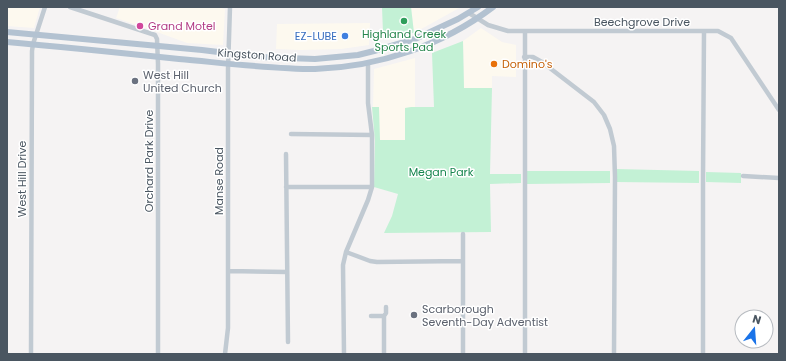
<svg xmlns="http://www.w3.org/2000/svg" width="786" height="361" font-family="Poppins,sans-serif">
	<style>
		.commercial { fill: #fdf9ef }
		.green { fill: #c3f1d5 }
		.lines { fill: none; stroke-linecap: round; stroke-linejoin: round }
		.minor { stroke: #c1cad2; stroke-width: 4.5 }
		.major { stroke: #b3c2d1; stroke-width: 6 }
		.leisure-dot { fill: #2e9e5b; stroke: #fff; stroke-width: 1.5 }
		.hotel-dot { fill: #d1479c; stroke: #fff; stroke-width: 1.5 }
		.shop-dot { fill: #3f7fe0; stroke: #fff; stroke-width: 1.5 }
		.food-dot { fill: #e8710a; stroke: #fff; stroke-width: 1.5 }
		.worship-dot { fill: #6b7280; stroke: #fff; stroke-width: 1.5 }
		.labels { text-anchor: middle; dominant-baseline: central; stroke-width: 3; stroke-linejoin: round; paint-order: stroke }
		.street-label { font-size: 11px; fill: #4a5661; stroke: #fff }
		.hotel-label { font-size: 11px; fill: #b23c85; stroke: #fff; text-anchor: start }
		.leisure-label { font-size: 11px; fill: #27864d; stroke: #fff }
		.shop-label { font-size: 11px; fill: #366cbe; stroke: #fff; text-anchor: end }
		.food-label { font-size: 11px; fill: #c56008; stroke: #fff; text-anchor: start }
		.worship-label { font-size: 11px; fill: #5b616d; stroke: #fff; text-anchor: start }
		.park-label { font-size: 11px; fill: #17864f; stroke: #fff }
	</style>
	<rect width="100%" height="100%" fill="#f5f3f3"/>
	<path class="commercial" d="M 7,7 L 40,7 L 34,28 L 7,26 Z
		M 120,7 L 218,7 L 225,9 L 223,45 L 187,43 L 146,28 L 116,18 Z
		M 411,7 L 461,7 L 414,33 Z
		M 370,23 L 369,45 L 341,49 L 300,50 L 276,49 L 277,24 Z
		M 481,28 L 502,42 L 516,45 L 516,77 L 492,76 L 492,88 L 464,88 L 463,41 Z
		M 415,58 L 415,107 L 406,108 L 405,140 L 379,141 L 379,107 L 373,107 L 374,69 Z"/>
	<path class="green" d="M 382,7 L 411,7 L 414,33 L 383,33 Z
		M 463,41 L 464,88 L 492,88 L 490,174 L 521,174 L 521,183 L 490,184 L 491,232 L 384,233 L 392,216 L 398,194 L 374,187 L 375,141 L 372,107 L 379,107 L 380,140 L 405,140 L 405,108 L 411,107 L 434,107 L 432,53 Z
		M 616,169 L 699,171 L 699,183 L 616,182 Z
		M 527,171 L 610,171 L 610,183 L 527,184 Z
		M 706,172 L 741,173 L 741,183 L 706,182 Z"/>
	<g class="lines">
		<path class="minor" d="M 70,7 L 152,34 L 155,35 L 157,39 L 158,64 L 158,354
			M 469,13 L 488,25 L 508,31 L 718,31 L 731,38 L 779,110
			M 524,57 L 533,57 L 542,62 L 594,102 L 604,115 L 610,129 L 614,146 L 615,177 L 614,354
			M 291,134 L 372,135
			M 286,154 L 288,342
			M 743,176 L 779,178
			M 286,187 L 372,187
			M 346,252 L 370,261 L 377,262 L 463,261
			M 228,271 L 287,272
			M 371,316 L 384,316
			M 31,354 L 32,51 L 33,44 L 45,7
			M 225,354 L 228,328 L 228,69 L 230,7
			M 344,354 L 343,265 L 346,252 L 368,200 L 372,187 L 372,135 L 368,103 L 368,63
			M 384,354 L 384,316 L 386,313 L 386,307
			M 463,354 L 463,234
			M 525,354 L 525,31
			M 703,354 L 703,178 L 704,31"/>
		<path class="major" d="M 7,32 L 202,50 L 259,57 L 315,59 L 358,55 L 374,51 L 415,39 L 458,19 L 478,7
			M 7,42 C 64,47 122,53 179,59 C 224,63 271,69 315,69 C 379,67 443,45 493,7"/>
	</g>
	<circle class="leisure-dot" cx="404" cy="21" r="4"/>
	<circle class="hotel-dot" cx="140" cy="26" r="4"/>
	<circle class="shop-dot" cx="345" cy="36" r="4"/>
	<circle class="food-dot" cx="494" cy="64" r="4"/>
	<g class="worship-dot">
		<circle cx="135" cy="81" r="4"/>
		<circle cx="414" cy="315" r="4"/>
	</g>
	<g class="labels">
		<g class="street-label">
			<text x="642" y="22">Beechgrove Drive</text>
			<text transform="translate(257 55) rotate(4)">Kingston Road</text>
			<text transform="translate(149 161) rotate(-90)">Orchard Park Drive</text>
			<text transform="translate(22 179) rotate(-90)">West Hill Drive</text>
			<text transform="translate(219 181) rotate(-90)">Manse Road</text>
		</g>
		<g class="hotel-label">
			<text x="148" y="26">Grand Motel</text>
		</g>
		<g class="leisure-label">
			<text x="404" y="34">Highland Creek<tspan x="404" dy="13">Sports Pad</tspan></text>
		</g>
		<g class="shop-label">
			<text x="337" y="36">EZ-LUBE</text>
		</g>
		<g class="food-label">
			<text x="502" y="64">Domino's</text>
		</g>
		<g class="worship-label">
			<text x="143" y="75">West Hill<tspan x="143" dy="13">United Church</tspan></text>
			<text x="422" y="309">Scarborough<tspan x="422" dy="13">Seventh-Day Adventist</tspan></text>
		</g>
		<g class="park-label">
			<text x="441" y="172">Megan Park</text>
		</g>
	</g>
	<rect width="786" height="361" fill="none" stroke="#4a5661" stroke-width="16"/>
	<g transform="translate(754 329) rotate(17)"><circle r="19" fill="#ffffff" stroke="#b7bbc0"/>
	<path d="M0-3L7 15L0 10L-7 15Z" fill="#1a73e8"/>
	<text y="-6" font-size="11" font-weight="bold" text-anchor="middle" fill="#4a5661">N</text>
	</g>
</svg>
